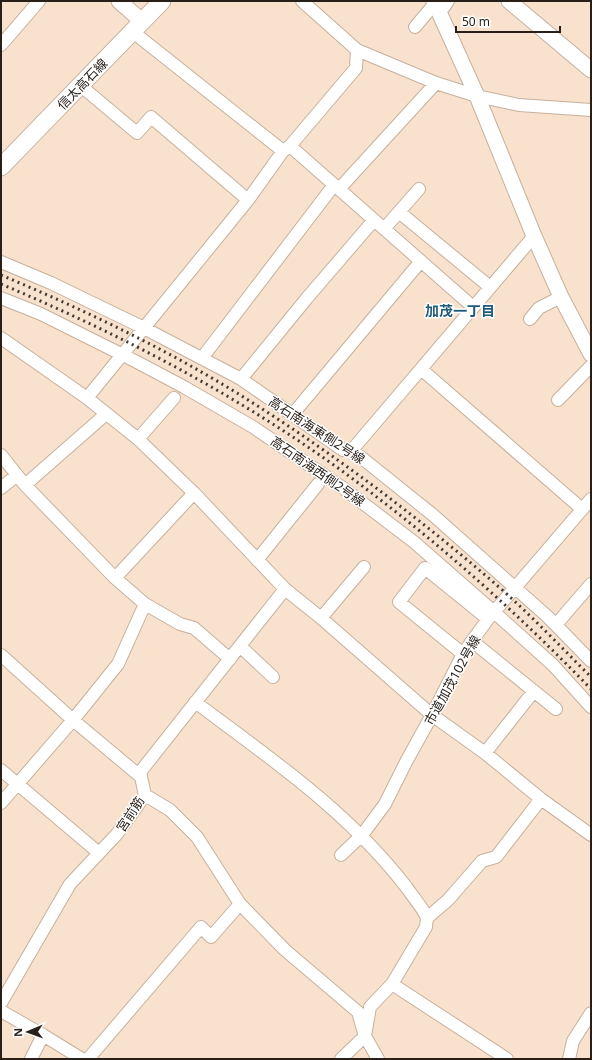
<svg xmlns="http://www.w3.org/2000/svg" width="592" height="1060" font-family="'Noto Sans','Noto Sans JP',sans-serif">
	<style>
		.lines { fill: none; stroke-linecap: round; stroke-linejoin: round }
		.minor-casing { stroke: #c6b09c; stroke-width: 14 }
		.tertiary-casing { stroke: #c6b09c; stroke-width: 17 }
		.secondary-casing { stroke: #c6b09c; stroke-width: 19 }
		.minor { stroke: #fff; stroke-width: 12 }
		.tertiary { stroke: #fff; stroke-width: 15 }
		.secondary { stroke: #fff; stroke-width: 17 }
		.rail { stroke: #453a31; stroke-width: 3; stroke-dasharray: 2 4; stroke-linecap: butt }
		.labels { text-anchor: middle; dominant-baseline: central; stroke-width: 3; stroke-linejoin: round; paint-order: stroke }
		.street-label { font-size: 13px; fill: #281f18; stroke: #fff }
		.neighbourhood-label { font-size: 14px; font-weight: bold; fill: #1e5a7a; stroke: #fff }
	</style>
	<rect width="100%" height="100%" fill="#f9e2cd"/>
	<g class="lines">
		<defs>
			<path id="minor" d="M 302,1 L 357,50 L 436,83 L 477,96 L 519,105 L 591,110
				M 415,27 L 431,8 L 444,7 L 448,1
				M 133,32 L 283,151
				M 1,45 L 39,1
				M 81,86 L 137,133 L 151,117 L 248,200
				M 290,146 L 473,307
				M 339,189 L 436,83
				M 399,212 L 490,287
				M 384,229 L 419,189
				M 1,262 L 51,283 L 144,328 L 241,379 L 343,450 L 352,450 L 433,515 L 548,617 L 591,661
				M 1,298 L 41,314 L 135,361 L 184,387 L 253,427 L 343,488 L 414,542 L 494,612 L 553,665 L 591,707
				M 530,319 L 539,308 L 561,297
				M 1,338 L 87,398 L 138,439 L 194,493 L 285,589 L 321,618 L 432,715 L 485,753 L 541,799 L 591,835
				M 202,358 L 334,185
				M 421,369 L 582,509
				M 241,379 L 307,298 L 374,220
				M 87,398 L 248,200 L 283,151 L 290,146 L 356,68 L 357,50
				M 558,400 L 591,366
				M 292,415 L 421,261
				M 138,439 L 174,398
				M 352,450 L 534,236
				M 1,455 L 25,485 L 115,578 L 145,604 L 180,624 L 194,628 L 230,659
				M 25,485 L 106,414
				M 1,488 L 16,476
				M 257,560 L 318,484
				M 115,578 L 194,493
				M 321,618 L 364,567
				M 560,620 L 591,584
				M 472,641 L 556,709
				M 241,647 L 273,677
				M 463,654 L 399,602 L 425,568 L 488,619
				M 1,655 L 73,720 L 141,777
				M 195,702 C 270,758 349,812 407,888 C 411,894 425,911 427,918 C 427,920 426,924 426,927 L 392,984 L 370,1007 L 365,1036 L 341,1059
				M 485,753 L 534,691
				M 1,770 L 99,853
				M 145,795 L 170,810 L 197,837 L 240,904 L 285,950 L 358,1012 L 365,1036 L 378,1059
				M 1,803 L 73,720 L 118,664 L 145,604
				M 341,855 L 362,835 L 385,804 L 406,762 L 432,715 L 463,654 L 472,641 L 488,619 L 591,499
				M 427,918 L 448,900 L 482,861 L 496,857 L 541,799
				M 392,984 L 507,1059
				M 1,1003 L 70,884 L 117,834 L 145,795 L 141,777 L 141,771 L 285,589
				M 1,1011 L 43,1035 L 82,1059
				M 31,1059 L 43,1035
				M 88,1059 L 201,927 L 211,937 L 240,904
				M 569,1059 L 573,1041 L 591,1013"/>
			<path id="tertiary" d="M 119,1 L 143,22
				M 434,1 L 477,96 L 534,236 L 561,297 L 591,354
				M 509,1 L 591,70"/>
			<path id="secondary" d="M 1,167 L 162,1"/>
		</defs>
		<use href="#minor" class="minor-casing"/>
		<use href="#tertiary" class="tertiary-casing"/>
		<use href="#secondary" class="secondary-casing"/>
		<use href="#minor" class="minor"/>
		<use href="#tertiary" class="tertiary"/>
		<use href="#secondary" class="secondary"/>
		<path class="rail" d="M 1,275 C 82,309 162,347 237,393 C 327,449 412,512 492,581 C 527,611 559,645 591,677
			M 1,284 C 134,340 264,409 378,498 C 454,556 524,620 591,689"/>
	</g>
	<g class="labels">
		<g class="street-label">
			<text transform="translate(82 84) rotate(-46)">信太高石線</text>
			<text transform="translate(317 430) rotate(33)">高石南海東側2号線</text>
			<text transform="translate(318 471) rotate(35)">高石南海西側2号線</text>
			<text transform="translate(452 680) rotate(-61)">市道加茂102号線</text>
			<text transform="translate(130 814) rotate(-57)">宮前筋</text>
		</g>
		<g class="neighbourhood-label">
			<text x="460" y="310">加茂一丁目</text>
		</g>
	</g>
	<rect width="592" height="1060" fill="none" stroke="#281f18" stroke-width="4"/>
	<g transform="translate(28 1032) rotate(268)" stroke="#ffffff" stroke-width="3" paint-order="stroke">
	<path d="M0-3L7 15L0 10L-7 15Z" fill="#281f18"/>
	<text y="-6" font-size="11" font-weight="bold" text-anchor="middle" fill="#281f18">N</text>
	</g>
	<path d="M456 26v6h104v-6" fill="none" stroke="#281f18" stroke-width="2"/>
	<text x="462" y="26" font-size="12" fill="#281f18" stroke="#ffffff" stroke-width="3" paint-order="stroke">50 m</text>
</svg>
